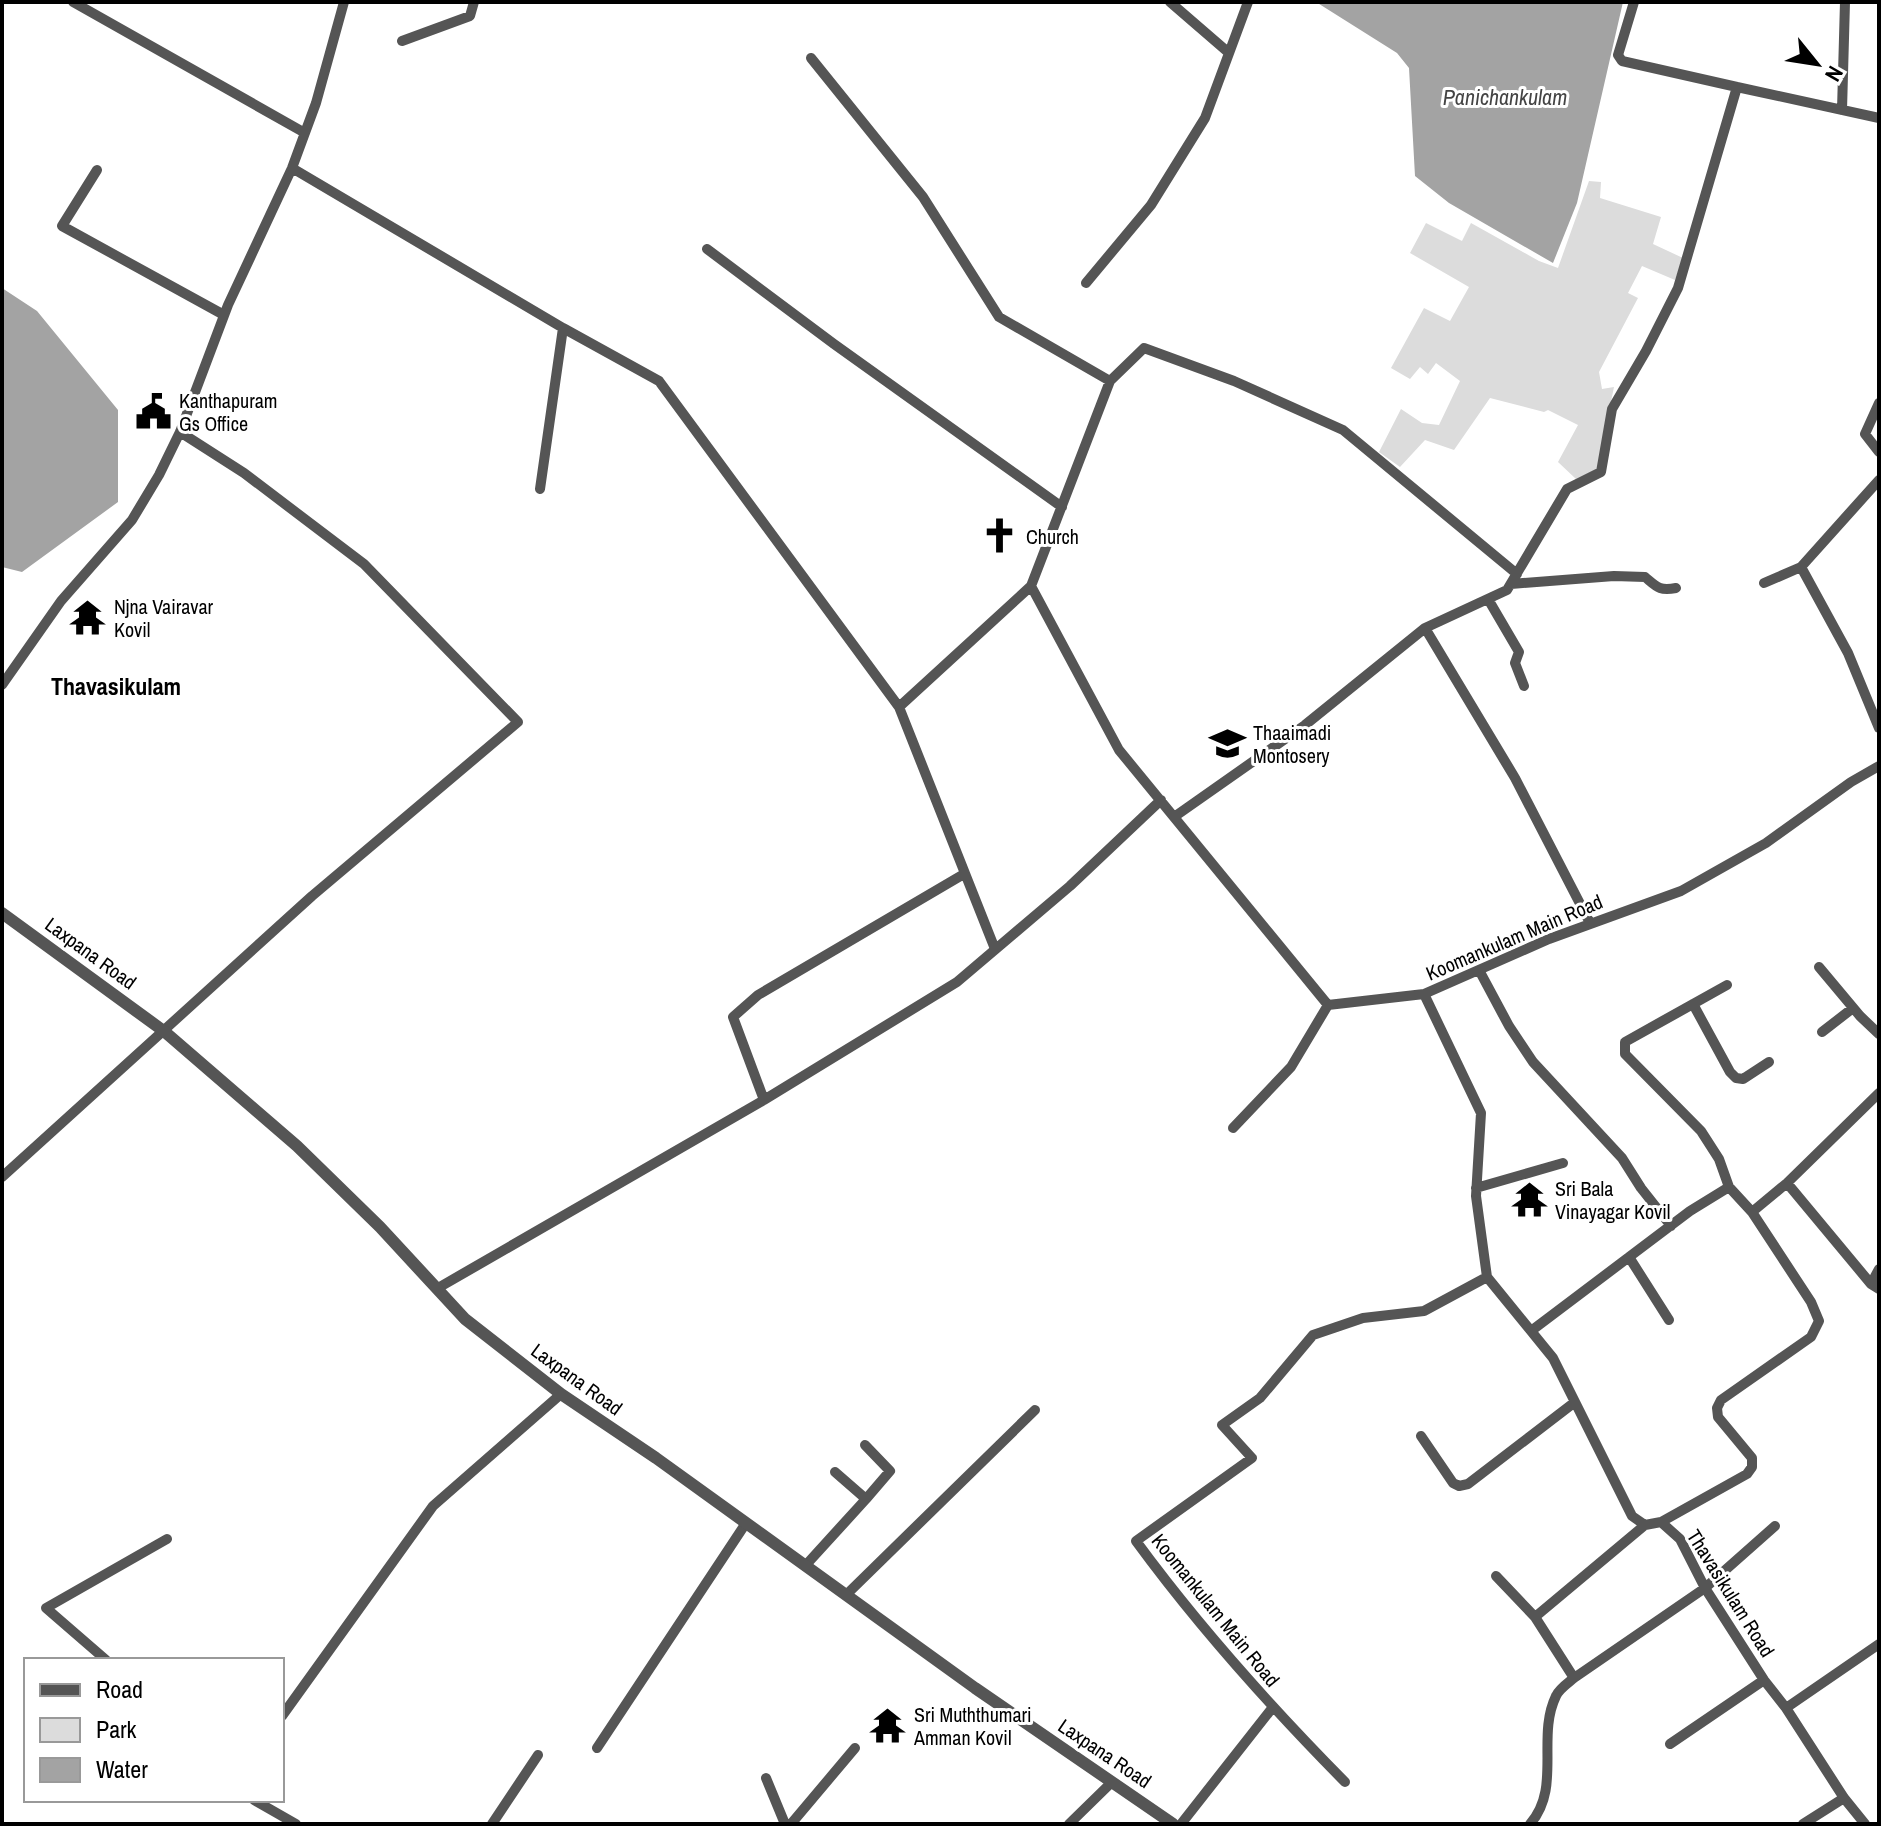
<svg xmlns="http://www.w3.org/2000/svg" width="1881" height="1826" font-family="'Archivo Narrow',sans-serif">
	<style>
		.green { fill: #dcdcdc }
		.water { fill: #a3a3a3 }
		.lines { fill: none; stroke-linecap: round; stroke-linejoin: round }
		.minor { stroke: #555; stroke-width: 10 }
		.tertiary { stroke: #555; stroke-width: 12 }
		.labels { text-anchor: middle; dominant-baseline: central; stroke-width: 6; stroke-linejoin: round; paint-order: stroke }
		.poi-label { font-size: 20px; fill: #000; stroke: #fff; text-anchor: start }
		.street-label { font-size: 20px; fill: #000; stroke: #fff }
		.water-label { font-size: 22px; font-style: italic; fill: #444; stroke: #fff }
		.quarter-label { font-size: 24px; font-weight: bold; fill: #000; stroke: #fff }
	</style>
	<rect width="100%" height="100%" fill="#fff"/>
	<path class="green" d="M 1589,181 L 1601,182 L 1600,198 L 1661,217 L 1653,244 L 1683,258 L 1675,280 L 1642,266 L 1628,293 L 1638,298 L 1599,372 L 1602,389 L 1614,387 L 1597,469 L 1576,479 L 1558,462 L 1578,425 L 1548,410 L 1544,412 L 1490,398 L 1454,450 L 1425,440 L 1400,467 L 1379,452 L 1401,409 L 1422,423 L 1439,425 L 1460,381 L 1436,363 L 1428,374 L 1420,367 L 1410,379 L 1391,368 L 1424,308 L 1450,321 L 1469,287 L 1410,253 L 1426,223 L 1462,241 L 1471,223 L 1539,261 L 1558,268 Z"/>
	<path class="water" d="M 1316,2 L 1623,2 L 1577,203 L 1553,263 L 1449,203 L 1415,176 L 1409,68 L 1397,53 Z
		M 2,288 L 37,311 L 118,410 L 118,502 L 22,572 L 2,567 Z"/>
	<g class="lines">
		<path class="minor" d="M 73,2 L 305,133
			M 1170,2 L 1229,53
			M 1634,2 L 1618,55 L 1622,61 L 1737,87
			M 402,41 L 470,16 L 474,2
			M 1842,110 L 1845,2
			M 292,168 L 563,328 L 659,381 L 899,707 L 1031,586 L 1110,381 L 999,317 L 923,197 L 811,58
			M 97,170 L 62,226 L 224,315
			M 707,249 L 834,344 L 1062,507
			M 1086,283 L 1151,205 L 1205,118 L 1248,2
			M 1110,381 L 1144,348 L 1234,381 L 1343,430 L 1517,574
			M 1879,403 L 1865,434 L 1879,452
			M 540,489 L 563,328
			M 1801,567 L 1848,653 L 1879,728
			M 1764,583 L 1801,567 L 1879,480
			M 1511,584 L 1614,576 L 1645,577 C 1657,587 1659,591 1676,588
			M 1031,586 L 1119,750 L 1328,1005 L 1424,994
			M 1488,599 L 1519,652 L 1515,663 L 1524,686
			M 1425,628 L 1515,778 L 1590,923
			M 2,685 L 61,601 L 132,520 L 159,475 L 180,432 L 228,305 L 292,168 L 316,103 L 344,2
			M 899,707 L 995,949
			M 1174,817 L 1305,725 L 1425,628 L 1507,590 L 1567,489 L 1601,472 L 1612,409 L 1646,351 L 1678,288 L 1737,87 L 1879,118
			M 1819,967 L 1860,1016 L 1879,1034
			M 1479,970 L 1509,1026 L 1533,1062 L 1622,1158 L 1641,1188 L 1671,1226
			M 1727,985 L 1625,1042 L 1625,1054 L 1701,1131 L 1719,1159 L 1729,1187
			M 1693,1004 L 1730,1072 L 1736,1078 L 1743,1079 L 1769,1062
			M 1822,1032 L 1853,1008
			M 764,1100 L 733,1017 L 758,995 L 964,874
			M 1233,1128 L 1291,1067 L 1328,1005
			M 2,1177 L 312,896 L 518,722 L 364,564 L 244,473 L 180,432
			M 1787,1183 L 1871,1284 L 1879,1289
			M 1476,1188 L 1563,1163
			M 1629,1257 L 1669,1320
			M 1487,1277 L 1553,1358 L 1632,1516 L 1645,1525 L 1661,1522 L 1680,1539 L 1705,1588 L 1764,1680 L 1786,1708 L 1844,1798 L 1865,1824
			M 1871,1284 L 1879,1269
			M 438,1288 L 764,1100 L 957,982 L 1070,886 L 1161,800
			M 1531,1331 L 1690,1211 L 1729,1187 L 1752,1212 L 1787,1183 L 1879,1093
			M 1421,1436 L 1453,1483 L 1459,1486 L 1468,1484 L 1575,1402
			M 865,1445 L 890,1471 L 866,1499
			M 1661,1522 L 1747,1474 L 1752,1467 L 1752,1458 L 1718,1417 L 1717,1408 L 1721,1400 L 1811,1337 L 1819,1321 L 1811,1302 L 1752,1212
			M 805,1566 L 866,1499 L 835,1472
			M 1496,1576 L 1535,1617 L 1574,1678 C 1568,1683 1559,1689 1556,1696 C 1536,1737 1562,1788 1530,1824
			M 846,1595 L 1035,1410
			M 1535,1617 L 1645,1525
			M 106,1660 L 46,1608 L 167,1539
			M 1574,1678 L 1705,1588 L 1775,1526
			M 1786,1708 L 1879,1644
			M 282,1716 L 433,1506 L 561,1394
			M 1670,1744 L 1764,1680
			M 597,1748 L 746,1523
			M 766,1778 L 785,1824
			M 1345,1782 C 1270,1706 1199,1627 1136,1541 L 1252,1458 L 1222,1425 L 1260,1398 L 1313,1335 L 1363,1318 L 1424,1311 L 1487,1277 L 1476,1196 L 1481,1113 L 1424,994 L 1549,939 L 1681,891 L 1766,843 L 1851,782 L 1879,766
			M 254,1800 L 296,1824
			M 492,1824 L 538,1755
			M 791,1824 L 855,1748
			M 1069,1824 L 1112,1782
			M 1181,1824 L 1273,1707
			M 1803,1824 L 1844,1798"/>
		<path class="tertiary" d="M 2,913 L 165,1032 L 297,1146 L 380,1227 L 465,1319 L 561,1394 L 656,1458 L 975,1688 L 1173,1824"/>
	</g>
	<defs>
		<symbol id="civic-bare" viewBox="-9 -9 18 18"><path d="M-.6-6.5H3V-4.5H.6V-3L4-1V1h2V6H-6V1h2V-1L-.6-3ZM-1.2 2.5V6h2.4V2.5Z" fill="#000" stroke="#fff" stroke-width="2.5" paint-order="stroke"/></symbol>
		<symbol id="church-bare" viewBox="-9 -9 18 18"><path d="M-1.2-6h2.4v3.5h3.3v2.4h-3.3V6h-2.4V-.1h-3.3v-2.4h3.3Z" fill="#000" stroke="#fff" stroke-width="2.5" paint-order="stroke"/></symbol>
		<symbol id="temple-bare" viewBox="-9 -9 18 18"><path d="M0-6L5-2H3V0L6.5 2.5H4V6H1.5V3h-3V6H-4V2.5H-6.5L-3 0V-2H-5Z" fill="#000" stroke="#fff" stroke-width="2.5" paint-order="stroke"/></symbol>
		<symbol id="school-bare" viewBox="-9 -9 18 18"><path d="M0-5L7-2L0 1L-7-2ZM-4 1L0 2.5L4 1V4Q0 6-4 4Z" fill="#000" stroke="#fff" stroke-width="2.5" paint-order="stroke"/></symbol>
	</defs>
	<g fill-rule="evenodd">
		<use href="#civic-bare" x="128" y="386" width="51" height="51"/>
		<use href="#church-bare" x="974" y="510" width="51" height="51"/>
		<use href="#temple-bare" x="62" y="592" width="51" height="51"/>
		<use href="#school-bare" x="1202" y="718" width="51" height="51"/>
		<use href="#temple-bare" x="1504" y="1174" width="51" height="51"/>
		<use href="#temple-bare" x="862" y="1700" width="51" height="51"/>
	</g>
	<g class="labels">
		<g class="poi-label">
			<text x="179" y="400">Kanthapuram<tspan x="179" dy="23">Gs Office</tspan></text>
			<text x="1026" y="536">Church</text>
			<text x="114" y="606">Njna Vairavar<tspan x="114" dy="23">Kovil</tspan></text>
			<text x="1253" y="732">Thaaimadi<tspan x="1253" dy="23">Montosery</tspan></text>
			<text x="1555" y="1188">Sri Bala<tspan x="1555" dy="23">Vinayagar Kovil</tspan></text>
			<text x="914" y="1714">Sri Muththumari<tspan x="914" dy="23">Amman Kovil</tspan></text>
		</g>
		<g class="street-label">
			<text transform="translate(1514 937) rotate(-23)">Koomankulam Main Road</text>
			<text transform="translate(91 953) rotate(36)">Laxpana Road</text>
			<text transform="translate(577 1379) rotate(36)">Laxpana Road</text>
			<text transform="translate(1731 1593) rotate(58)">Thavasikulam Road</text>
			<text transform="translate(1216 1610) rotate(51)">Koomankulam Main Road</text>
			<text transform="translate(1105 1753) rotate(34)">Laxpana Road</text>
		</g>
		<g class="water-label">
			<text x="1505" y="97">Panichankulam</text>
		</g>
		<g class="quarter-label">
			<text x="116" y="686">Thavasikulam</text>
		</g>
	</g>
	<rect width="1881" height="1826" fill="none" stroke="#000000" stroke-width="8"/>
	<rect x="24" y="1658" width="260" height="144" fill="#ffffff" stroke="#999999" stroke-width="2"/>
	<rect x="40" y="1684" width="40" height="12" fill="#555555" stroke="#999999" stroke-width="2"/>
	<text x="96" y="1698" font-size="24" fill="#000000">Road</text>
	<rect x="40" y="1718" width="40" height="24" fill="#dcdcdc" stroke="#999999" stroke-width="2"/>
	<text x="96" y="1738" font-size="24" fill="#000000">Park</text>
	<rect x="40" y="1758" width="40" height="24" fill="#a3a3a3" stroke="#999999" stroke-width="2"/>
	<text x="96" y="1778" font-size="24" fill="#000000">Water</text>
	<g transform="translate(1817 64) rotate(120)" stroke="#ffffff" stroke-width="6" paint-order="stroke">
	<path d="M0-6L14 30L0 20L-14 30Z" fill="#000000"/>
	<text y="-12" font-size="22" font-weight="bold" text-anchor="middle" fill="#000000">N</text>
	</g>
</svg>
